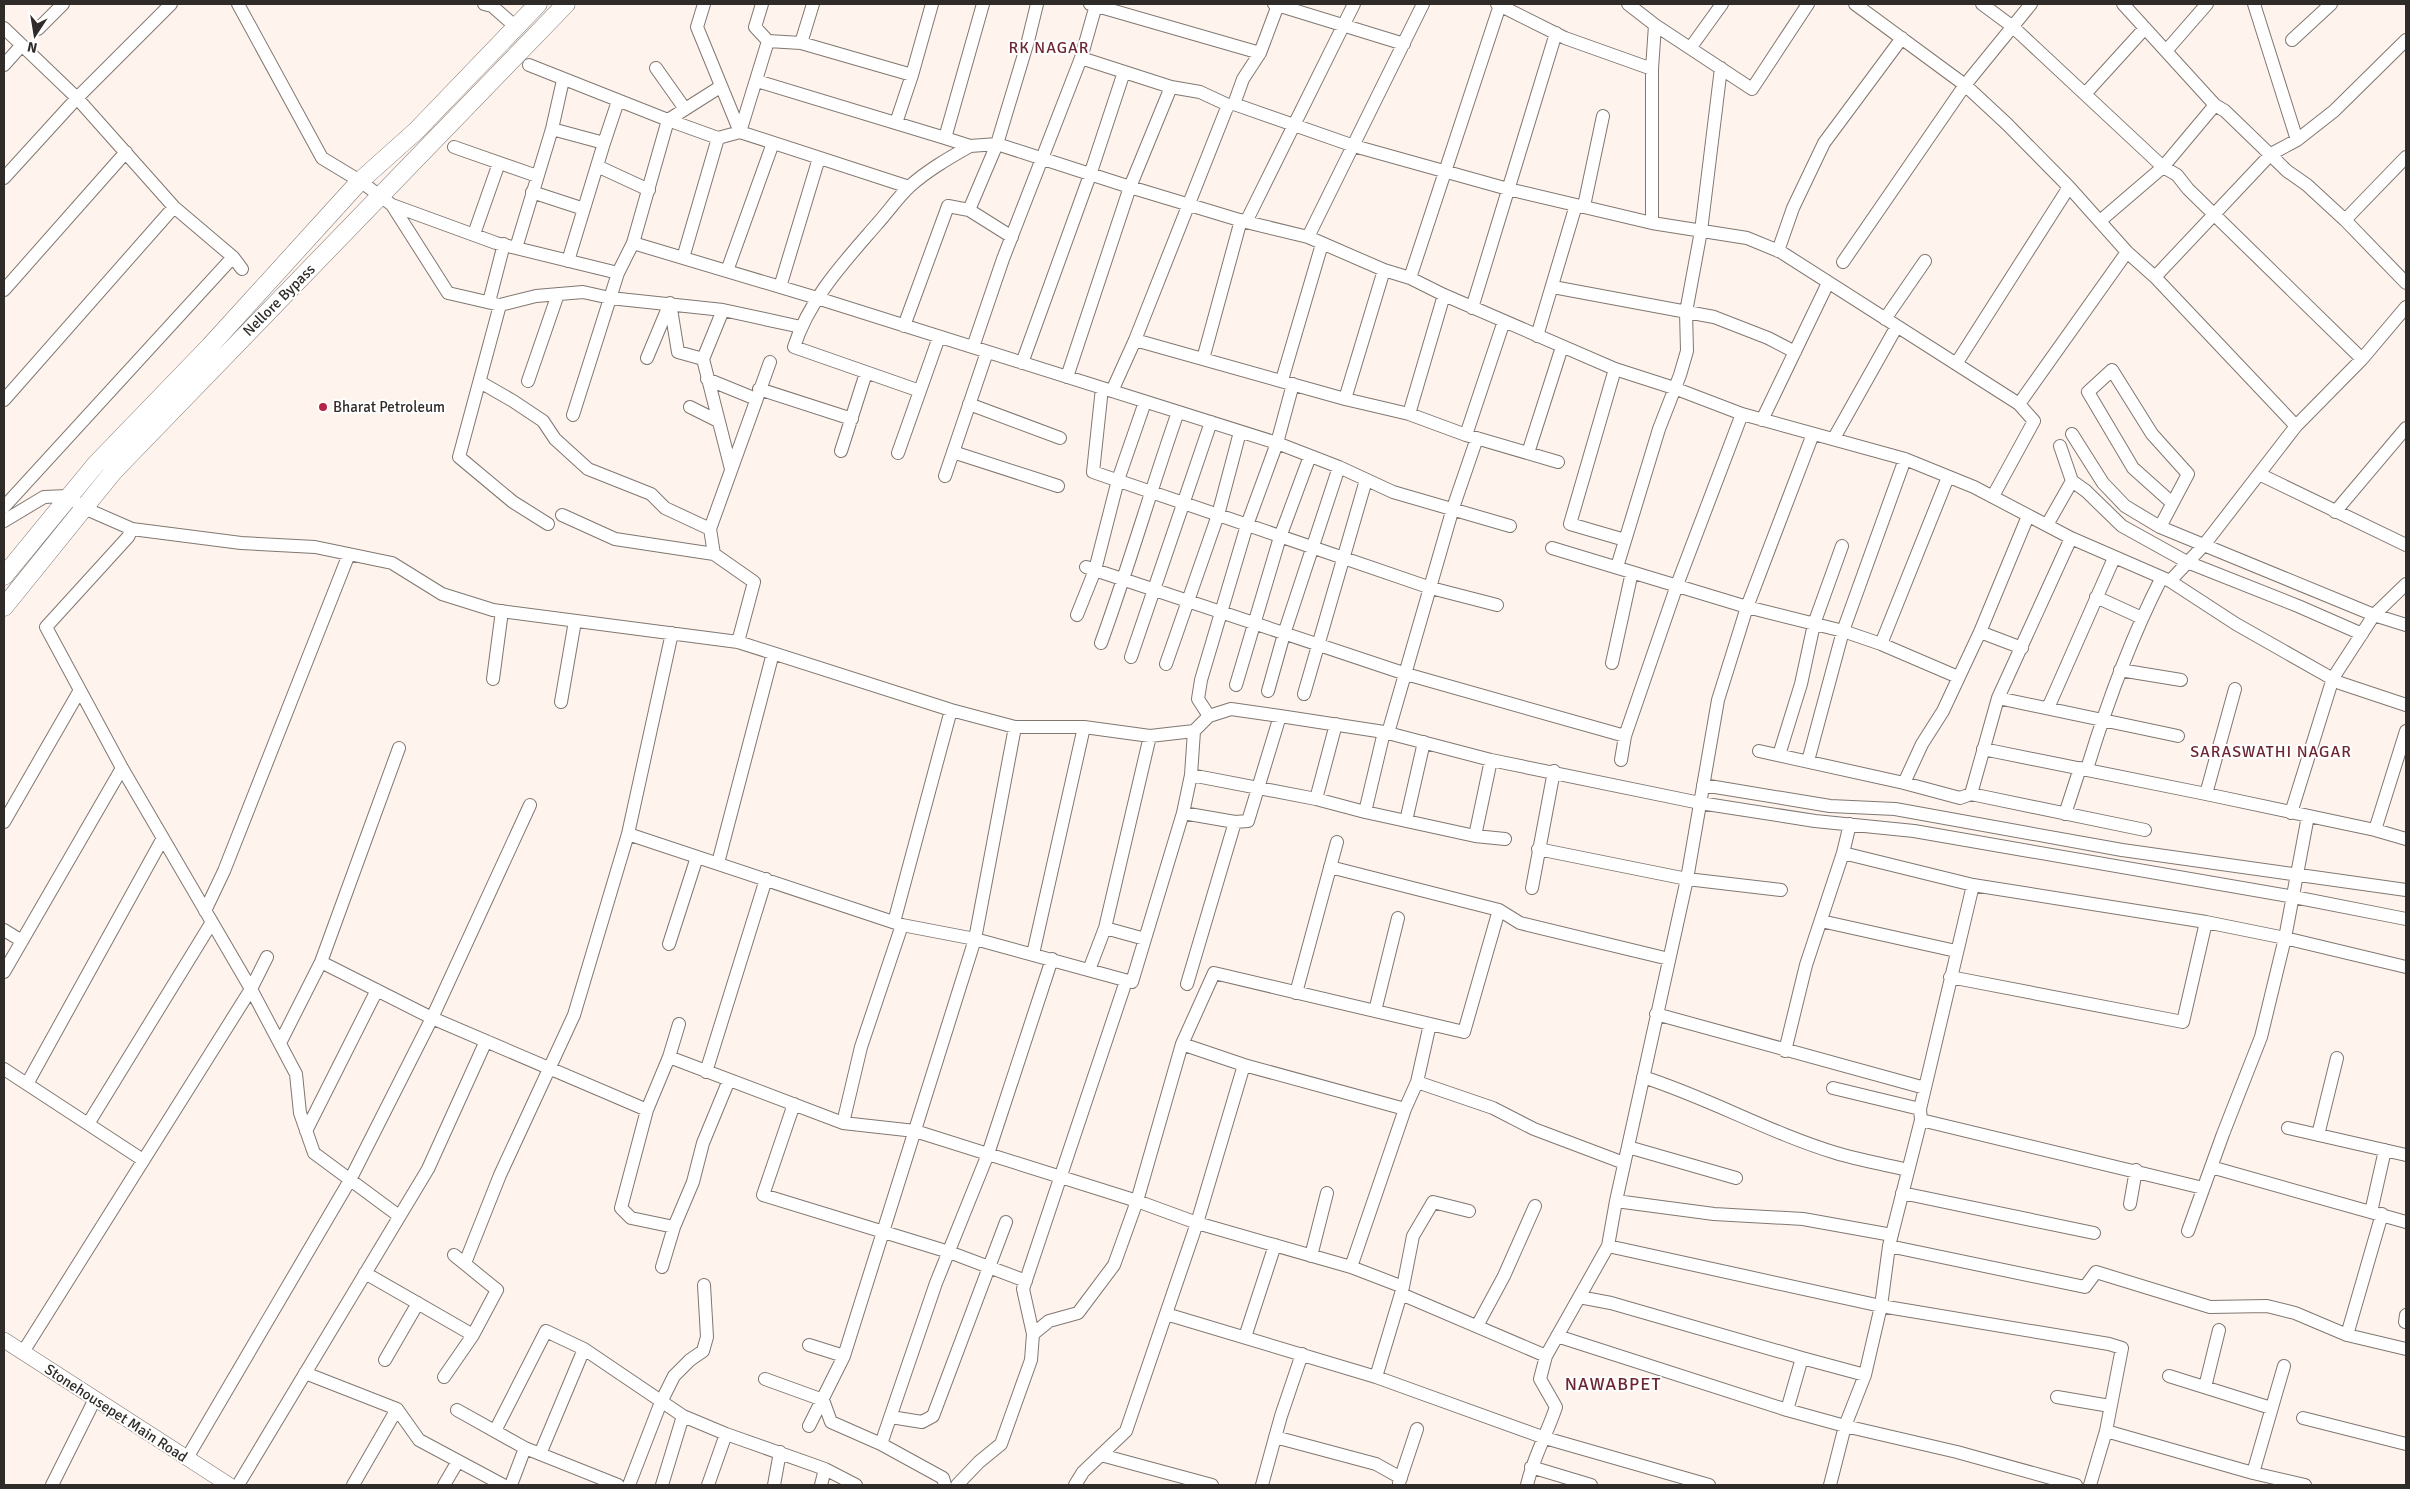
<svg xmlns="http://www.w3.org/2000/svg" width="2410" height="1489" font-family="Signika,sans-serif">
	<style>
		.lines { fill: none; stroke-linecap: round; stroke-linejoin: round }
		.minor-casing { stroke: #807771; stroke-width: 14 }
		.major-casing { stroke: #807771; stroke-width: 16 }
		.highway-casing { stroke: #807771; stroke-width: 19 }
		.minor { stroke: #fff; stroke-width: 12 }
		.major { stroke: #fff; stroke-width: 15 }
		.highway { stroke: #fff; stroke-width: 18 }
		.poi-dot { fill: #b52349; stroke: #fff; stroke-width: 2 }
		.labels { text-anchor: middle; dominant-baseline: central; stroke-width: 4; stroke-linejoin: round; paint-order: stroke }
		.street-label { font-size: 15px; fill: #2f2b28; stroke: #fff }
		.poi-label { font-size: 15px; fill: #2f2b28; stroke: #fff; text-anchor: start }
		.neighbourhood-label { font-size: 16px; letter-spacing: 1px; fill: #6b2632; stroke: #fff }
		.quarter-label { font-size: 18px; letter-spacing: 1px; fill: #6b2632; stroke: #fff }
	</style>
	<rect width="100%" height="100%" fill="#fff4ed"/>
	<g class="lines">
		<defs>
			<path id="minor" d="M 238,4 L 322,158 L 360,181 L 392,205 L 496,243 L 516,248
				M 484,4 L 492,6 L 516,27
				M 762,4 L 755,27 L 768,41
				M 1037,4 L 1028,41 L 997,144 L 1130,187 L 1246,222 L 1308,237 L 1384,270 L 1410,278 L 1444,295 L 1615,369 L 1674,388 L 1742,414 L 1905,459 L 1974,487 L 2071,538 L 2170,581 L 2236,624 L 2340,683 L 2406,705
				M 1090,4 L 1260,53
				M 1274,4 L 1404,44
				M 1497,4 L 1565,38 L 1652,69
				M 1628,4 L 1655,25 L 1752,89 L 1808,4
				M 1855,4 L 1965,85 L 2007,124 L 2069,187 L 2127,252 L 2155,277 L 2296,426
				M 1982,4 L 2013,27 L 2163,167 L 2177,175 L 2188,189 L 2362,359
				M 2123,4 L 2215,105 L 2225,111 L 2287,171 L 2307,185 L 2345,220 L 2406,283
				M 2254,4 L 2297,140
				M 4,28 L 77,98 L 174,207 L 233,257 L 242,269
				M 38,29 L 63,4
				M 2292,40 L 2331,4
				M 801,43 L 813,4
				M 1691,47 L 1722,4
				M 2166,51 L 2207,4
				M 1081,58 L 1171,87 L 1200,92 L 1228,105 L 1234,104 L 1354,146 L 1508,189 L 1652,223 L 1747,238 L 1781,252 L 2019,404 L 2034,421 L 1993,496
				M 4,65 L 21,46
				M 529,65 L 668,120 L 720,87
				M 656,68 L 685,109
				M 563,80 L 552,129 L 604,143 L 597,166 L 649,190
				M 757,81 L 945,138 L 983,4
				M 2085,94 L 2145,28
				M 1234,104 L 1243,79 L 1260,53 L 1278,5
				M 896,123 L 912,75
				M 552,129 L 516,248 L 618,273 L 573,415
				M 718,138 L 668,120 L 633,243 L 817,298 L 1277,443 L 1339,467 L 1393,492 L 1510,526
				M 604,143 L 618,101
				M 454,147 L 537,176
				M 4,178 L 77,98 L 171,4
				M 909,187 L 740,132 L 768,41 L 801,43 L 912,75 L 932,4
				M 532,192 L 584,209
				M 392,205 L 448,293 L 500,305 L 536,296 L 583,292 L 610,298 L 723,310 L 801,327
				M 1584,206 L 1603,116
				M 969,210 L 1012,237
				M 2345,220 L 2406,157
				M 2100,221 L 2163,167 L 2215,105
				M 1246,222 L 1354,4
				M 1652,223 L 1652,69 L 1655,25
				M 474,234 L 499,163
				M 1308,237 L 1423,4
				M 1778,251 L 1793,208 L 1824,143 L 1902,38
				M 683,258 L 718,138 L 740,132 L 697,27 L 704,4
				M 568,261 L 597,166
				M 1843,262 L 1965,85 L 2031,4
				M 727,271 L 773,143
				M 618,273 L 633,243
				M 2155,277 L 2271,154 L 2297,140 L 2334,111 L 2406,40
				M 1410,278 L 1500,5
				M 780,287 L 819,158
				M 1553,287 L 1714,317 L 1768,338 L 1795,352
				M 4,290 L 126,152
				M 489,302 L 504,244
				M 500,305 L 459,457 L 513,502 L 548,524
				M 1472,308 L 1556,33
				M 723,310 L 703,359 L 731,469
				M 1885,319 L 1925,261
				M 904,326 L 948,206 L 969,210 L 997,144 L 970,146 L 945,138
				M 1537,336 L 1576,205
				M 1135,340 L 1345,399 L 1409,414 L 1466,435 L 1558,462
				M 973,347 L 1003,259 L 1081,58 L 1096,5
				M 647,358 L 670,303 L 678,352 L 703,359
				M 1203,359 L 1241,220
				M 1022,363 L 1090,175 L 1124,72
				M 1956,364 L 2069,187
				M 1615,369 L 1570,524 L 1625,540
				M 1067,377 L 1130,187 L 1171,87
				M 707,379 L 756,399
				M 1282,380 L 1322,244
				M 528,381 L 558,294
				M 480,382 L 513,401 L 543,421 L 555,439 L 588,469 L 651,494 L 665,508 L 710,529
				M 1102,388 L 1093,472 L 1431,588 L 1497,605
				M 759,389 L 852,419
				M 920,391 L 794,347 C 809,299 845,261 877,224 C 888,212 898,197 910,186 C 928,170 949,158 970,146
				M 1112,391 L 1135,340 L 1228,105
				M 1345,399 L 1384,270
				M 4,400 L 174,207
				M 969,404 L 1060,438
				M 2019,404 L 2127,252
				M 690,407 L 718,421
				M 1409,414 L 1444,295
				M 1762,420 L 1828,283
				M 2072,434 L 2103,483 L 2125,506 L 2160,527 L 2374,615 L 2406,625
				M 1466,435 L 1504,321
				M 1834,438 L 1897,326
				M 2060,446 L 2072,481 L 2086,491 L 2122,526 L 2187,562 L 2298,606 L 2362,634
				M 841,451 L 866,373
				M 953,452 L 1058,486
				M 898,453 L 939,337
				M 1528,453 L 1562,347
				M 2261,475 L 2406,545
				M 945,476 L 987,352
				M 4,507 L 233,257
				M 2335,512 L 2406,428
				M 562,515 L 615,539 L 714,554 L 754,582 L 738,642
				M 4,521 L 44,497 L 68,496 L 84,508 L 132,529 L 241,543 L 315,547 L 392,563 L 442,594 L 493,610 L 738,642 L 951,710 L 1015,727 L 1084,727 L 1150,736 L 1194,731 L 1209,716 L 1231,709 L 1280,716 L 1384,732 L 1491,760 L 1700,803 L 1815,821 L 1914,831 L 2294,897 L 2406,919
				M 2047,525 L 2072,481
				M 2160,527 L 2188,474 L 2152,434 L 2112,370 L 2088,392 L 2133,468 L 2171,502
				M 132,529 L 128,537 L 46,627 L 122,768 L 251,989 L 296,1074 L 300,1113 L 314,1153 L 399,1216
				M 1552,548 L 1747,607 L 1843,631 L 1881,644 L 1958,677
				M 714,554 L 710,529 L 770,362
				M 1086,567 L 1406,674 L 1625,736
				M 1617,567 L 1659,429 L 1680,375 L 1687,351 L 1686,312 L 1701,231 L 1721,68
				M 2170,581 L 2204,545 L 2296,426 L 2362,359 L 2406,307
				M 2096,597 L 2142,618
				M 1077,615 L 1095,570 L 1118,480 L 1145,402
				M 1980,632 L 2022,648
				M 1101,643 C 1129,566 1151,489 1178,412
				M 1881,644 L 1948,477
				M 1131,657 L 1211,422
				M 1612,663 L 1632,572
				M 1166,664 L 1218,515 L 1240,432
				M 2120,670 L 2181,680
				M 493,679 L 502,611
				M 1236,685 L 1280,537 L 1310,456
				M 1268,691 L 1284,634 L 1339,467
				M 1304,694 L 1366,480
				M 1998,698 L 2178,736
				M 561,702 L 575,621
				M 2048,708 L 2114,558
				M 1209,716 L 1198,699 L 1201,680 L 1247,525 L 1277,443 L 1293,384
				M 1388,733 L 1453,508 L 1477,438
				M 1983,749 L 2206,794 L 2375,830 L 2406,839
				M 1759,751 L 1904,783 L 1960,798 L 1971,794 L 2145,830
				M 1779,755 L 1801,684 L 1814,624 L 1842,546
				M 1621,760 L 1625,736 L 1677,585 L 1742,414
				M 1808,761 L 1843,631 L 1905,459
				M 2087,769 C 2107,703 2130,640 2161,579
				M 1191,775 L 1316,799 L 1365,812 L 1475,836 L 1505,839
				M 1904,783 L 1922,744 L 1943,711 L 1980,632 L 2028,516
				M 1703,785 L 1830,806 L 1895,809 L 2122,850 L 2406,890
				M 1971,794 L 1998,698 L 2071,538
				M 2206,794 L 2235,689
				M 1316,799 L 1336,724
				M 1365,812 L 1384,732
				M 1183,813 L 1235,822 L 1248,821 L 1280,716
				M 2291,813 L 2333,678 L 2374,615 L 2406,584
				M 2065,814 L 2080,768
				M 1406,821 L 1424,742
				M 4,822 L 80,690
				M 2375,830 L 2406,731
				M 628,834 L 902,925 L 975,939 L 1132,982 L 1183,813 L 1191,775 L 1194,731
				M 1475,836 L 1491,760
				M 1538,849 L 1687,879 L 1781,890
				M 1843,853 L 1973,885 L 2206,922 L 2285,938 L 2406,967
				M 718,863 L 773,653
				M 1330,867 L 1499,910 L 1520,923 L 1669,959
				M 1973,885 L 1920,1109 L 1921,1120 L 2203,1188
				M 1532,888 L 1554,771
				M 205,911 L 224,871 L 349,554
				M 1821,921 L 1956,951
				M 894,922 L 951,710
				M 1105,928 L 1145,939
				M 4,930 L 22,941
				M 669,944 L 697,857
				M 1033,954 L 1084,727
				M 321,962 L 432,1018 L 647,1110
				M 1089,970 L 1105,928 L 1150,736
				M 4,972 L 122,768
				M 1950,977 L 2183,1022 L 2206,922
				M 1187,984 L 1235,822
				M 1296,993 L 1337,842
				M 1375,1011 L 1398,918
				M 1656,1014 L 1925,1088
				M 280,1043 L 321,962 L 399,748
				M 1182,1044 L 1244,1065 L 1405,1109
				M 1785,1051 L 1806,965 L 1843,853 L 1850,824
				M 669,1057 L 843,1123 L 915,1131 L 1137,1201 L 1197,1223 L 1351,1267 L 1403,1287
				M 4,1069 L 143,1160
				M 706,1072 L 766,879
				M 1643,1077 C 1709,1098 1770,1133 1836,1153 C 1859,1160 1883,1164 1907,1170
				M 1417,1082 L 1493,1108 L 1534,1129 L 1624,1163
				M 27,1084 L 163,838
				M 1833,1088 L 1920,1109
				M 794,1104 L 763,1195 L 949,1252 L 1026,1281
				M 843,1123 L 861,1047 L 902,925
				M 88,1124 L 212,922
				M 2288,1128 L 2406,1155
				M 306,1131 L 377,990
				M 2318,1135 L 2337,1058
				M 1628,1147 L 1736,1178
				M 2211,1167 L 2406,1222
				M 1902,1193 L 2094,1233
				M 1616,1201 L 1714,1214 L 1803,1219 L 1892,1235
				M 2130,1204 L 2136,1170
				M 2371,1212 L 2385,1150
				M 674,1227 L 631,1218 L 621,1208 L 647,1110 L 669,1057 L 679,1024
				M 2188,1231 L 2223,1134 L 2261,1037 L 2285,938 L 2308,816
				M 1608,1246 L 1881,1306 L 2109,1344 L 2122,1348 L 2106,1431 L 2090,1485
				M 1889,1246 L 2085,1287 L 2096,1272 L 2210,1307 L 2267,1306 L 2295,1313 L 2347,1335 L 2406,1349
				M 1311,1256 L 1327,1193
				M 465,1263 L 500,1175 L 574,1015 L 628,834 L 672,633
				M 662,1267 L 674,1227 L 693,1182 L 703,1143 L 729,1080
				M 1351,1267 L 1405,1109 L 1417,1082 L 1430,1024
				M 365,1273 L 473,1335
				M 1401,1294 L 1546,1356
				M 1579,1297 L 1611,1303 L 1802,1358 L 1787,1410
				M 1166,1314 L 1376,1377 L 1545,1438 L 1709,1485
				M 2405,1322 L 2406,1315
				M 1477,1326 L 1504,1276 L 1535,1206
				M 1033,1334 L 1049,1321 L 1078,1313 L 1114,1265 L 1137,1201 L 1182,1044 L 1214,973 L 1464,1032 L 1499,910
				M 2347,1335 L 2382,1214
				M 1557,1336 L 1787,1410 L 1845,1426 L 1957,1452 L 2076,1485
				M 1245,1337 L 1275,1245
				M 809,1345 L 844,1356
				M 23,1352 L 251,989 L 267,957
				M 1802,1358 L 1865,1375
				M 385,1360 L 418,1303
				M 305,1373 L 397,1409 L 419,1440 L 503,1485
				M 2169,1376 L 2271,1408
				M 444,1377 L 473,1335 L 497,1290 L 454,1255
				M 1376,1377 L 1403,1287 L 1413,1236 L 1433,1202 L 1469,1211
				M 765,1379 L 823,1400 L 831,1422 L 881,1444
				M 2205,1387 L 2219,1330
				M 2057,1397 L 2110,1406
				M 457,1410 L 525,1448 L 618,1485
				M 891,1417 L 922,1422 L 933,1416 L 1006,1222
				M 2303,1418 L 2406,1444
				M 809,1426 L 844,1356 L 975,939 L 1015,727
				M 495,1431 L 546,1331 L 584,1349 L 683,1416 L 726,1434 L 825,1469 L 856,1485
				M 2106,1431 L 2253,1473 L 2305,1485
				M 1275,1437 L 1376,1464 L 1401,1478
				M 540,1454 L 584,1349
				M 1101,1455 L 1212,1485
				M 187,1458 L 350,1180 L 432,1018 L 530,805
				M 1531,1467 L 1591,1485
				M 2253,1473 L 2284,1366
				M 1399,1483 L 1417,1429
				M 52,1485 L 95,1399
				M 238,1485 L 428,1169 L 486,1041
				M 353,1485 L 397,1409
				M 444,1485 L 458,1461
				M 511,1485 L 525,1448
				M 629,1485 L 661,1402 L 674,1376 L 690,1360 L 703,1351 L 707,1337 L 704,1285
				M 662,1485 L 683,1416
				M 708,1485 L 726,1434
				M 774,1485 L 780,1452
				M 821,1485 L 825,1469
				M 945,1485 L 943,1478 L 881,1444 L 936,1283 L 988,1154 L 1052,959
				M 957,1485 L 979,1462 L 1001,1444 L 1031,1360 L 1033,1334 L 1023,1289 L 1126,981
				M 1075,1485 L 1083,1472 L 1126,1431 L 1197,1223 L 1244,1065
				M 1262,1485 L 1281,1416 L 1302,1354
				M 1527,1485 C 1533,1458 1547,1434 1556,1407 L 1540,1379 L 1546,1356 L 1608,1246 L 1616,1201 L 1687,879 L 1718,700 L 1747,607 L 1813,434
				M 1830,1485 L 1845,1426 L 1865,1375 L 1881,1306 L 1889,1246 L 1921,1120"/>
			<path id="major" d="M 4,1340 L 229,1485"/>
			<path id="highway" d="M 4,576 L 96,464 L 210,346 L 360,181 L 416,131 L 538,4
				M 4,607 L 113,472 L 566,4"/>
		</defs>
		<use href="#minor" class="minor-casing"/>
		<use href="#major" class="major-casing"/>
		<use href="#highway" class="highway-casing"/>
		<use href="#minor" class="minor"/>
		<use href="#major" class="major"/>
		<use href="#highway" class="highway"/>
	</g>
	<circle class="poi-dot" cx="323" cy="407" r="5"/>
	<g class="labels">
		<g class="street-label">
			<text transform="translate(279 300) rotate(-45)">Nellore Bypass</text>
			<text transform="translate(116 1413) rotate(33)">Stonehousepet Main Road</text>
		</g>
		<g class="poi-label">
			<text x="333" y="407">Bharat Petroleum</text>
		</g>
		<g class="neighbourhood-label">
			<text x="1049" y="48">RK NAGAR</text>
			<text x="2271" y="752">SARASWATHI NAGAR</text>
		</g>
		<g class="quarter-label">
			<text x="1613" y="1384">NAWABPET</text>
		</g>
	</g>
	<rect width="2410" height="1489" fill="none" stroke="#2f2b28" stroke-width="10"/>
	<g transform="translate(35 35) rotate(192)" stroke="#ffffff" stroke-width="4" paint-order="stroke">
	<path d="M0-4L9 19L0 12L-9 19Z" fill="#2f2b28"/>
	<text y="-8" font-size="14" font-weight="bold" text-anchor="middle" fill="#2f2b28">N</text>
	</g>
</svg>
